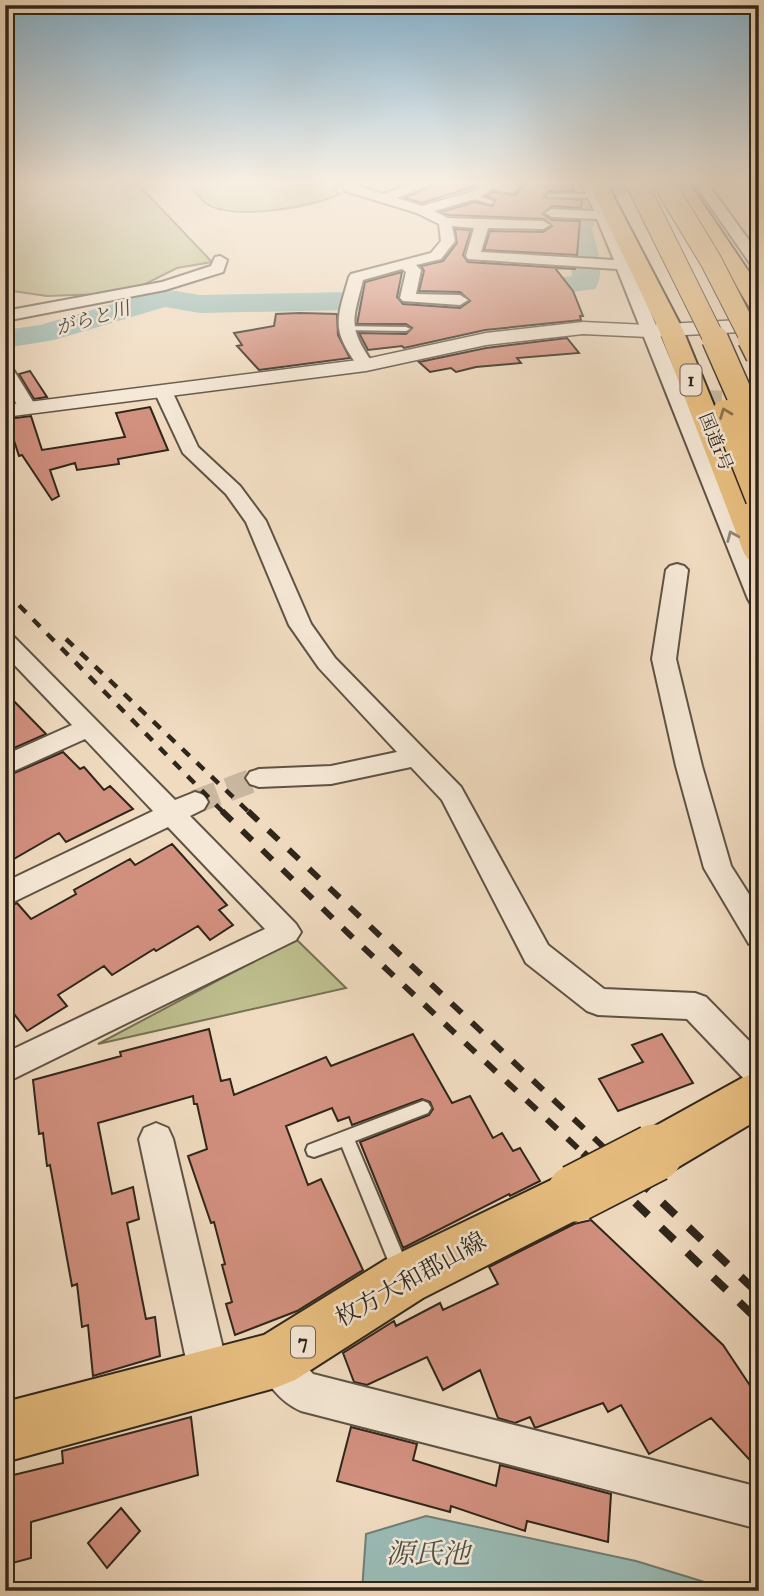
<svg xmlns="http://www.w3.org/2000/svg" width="764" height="1596" font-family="'IM FELL DW Pica','Noto Serif JP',serif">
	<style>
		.green { fill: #bebe8e; stroke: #767254; stroke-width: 2 }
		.water { fill: #9abbb5; stroke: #6f7f77; stroke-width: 2 }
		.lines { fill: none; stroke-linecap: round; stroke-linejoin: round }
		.river { fill: #9abbb5; fill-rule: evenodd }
		.building { fill: #d2907f; stroke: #2f261b; stroke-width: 2 }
		.minor-tunnel-far1 { stroke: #c9b79f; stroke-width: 18; stroke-dasharray: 18 9; stroke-linecap: butt }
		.minor-tunnel { stroke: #c9b79f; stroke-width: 24; stroke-dasharray: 24 11; stroke-linecap: butt }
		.service-casing { stroke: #5f5344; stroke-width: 4 }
		.minor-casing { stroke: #5f5344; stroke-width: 4 }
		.tertiary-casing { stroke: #5f5344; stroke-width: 3 }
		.primary-casing { stroke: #2f261b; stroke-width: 4 }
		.trunk-casing { stroke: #2f261b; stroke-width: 4 }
		.service { fill: #f5e8d6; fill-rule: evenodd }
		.minor { fill: #f5e8d6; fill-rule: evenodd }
		.tertiary { fill: #f5e8d6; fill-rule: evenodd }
		.primary { fill: #e8be80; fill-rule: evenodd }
		.trunk { fill: #e8be80; fill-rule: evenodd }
		.rail-far2 { stroke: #2f261b; stroke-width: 4.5; stroke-dasharray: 10 10; stroke-linecap: butt }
		.rail-far1 { stroke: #2f261b; stroke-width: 6; stroke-dasharray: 14 14; stroke-linecap: butt }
		.rail { stroke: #2f261b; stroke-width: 8; stroke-dasharray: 18 18; stroke-linecap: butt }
		.primary-bridge-far1-casing { stroke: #2f261b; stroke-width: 48; stroke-linecap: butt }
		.primary-bridge-casing { stroke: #2f261b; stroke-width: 60; stroke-linecap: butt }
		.motorway-bridge-far1-casing { stroke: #2f261b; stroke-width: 23; stroke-linecap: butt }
		.motorway-bridge-casing { stroke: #2f261b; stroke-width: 29; stroke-linecap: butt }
		.primary-bridge-far1 { stroke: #e8be80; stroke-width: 45 }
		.primary-bridge { stroke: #e8be80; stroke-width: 57 }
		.motorway-bridge-far1 { stroke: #e8be80; stroke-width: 21 }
		.motorway-bridge { stroke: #e8be80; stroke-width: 26 }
		.oneway { stroke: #8c724e }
		.oneway2 { stroke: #928778 }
		.labels { text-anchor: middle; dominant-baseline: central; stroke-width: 5; stroke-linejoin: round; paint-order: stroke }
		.far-street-label { font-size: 18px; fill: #2f261b; stroke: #f5e8d6 }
		.far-water-label { font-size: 19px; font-style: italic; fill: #4f5349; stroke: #f5e8d6 }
		.shield { fill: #f5e8d6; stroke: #6a6053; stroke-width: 2 }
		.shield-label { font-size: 19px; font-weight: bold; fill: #2f261b }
		.near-street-label { font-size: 24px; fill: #2f261b; stroke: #f5e8d6 }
		.near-water-label { font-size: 28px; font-style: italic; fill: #4f5349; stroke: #f5e8d6 }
	</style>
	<rect width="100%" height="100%" fill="#f0dbc0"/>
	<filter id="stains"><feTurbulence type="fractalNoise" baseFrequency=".00286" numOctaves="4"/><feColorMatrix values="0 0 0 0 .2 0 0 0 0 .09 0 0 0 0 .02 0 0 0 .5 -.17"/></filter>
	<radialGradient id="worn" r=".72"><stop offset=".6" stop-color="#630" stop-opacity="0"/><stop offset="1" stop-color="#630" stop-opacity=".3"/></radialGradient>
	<path class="green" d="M 5,180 L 134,180 L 212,262 L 177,268 L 141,286 L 102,294 L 47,296 L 5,290 Z
		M 185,180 L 345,180 L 334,190 L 340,194 C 312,207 235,221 207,204 C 199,199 192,187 185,180 Z
		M 296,939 L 346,988 L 98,1044 Z"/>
	<path class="water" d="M 426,1516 L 636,1561 L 734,1591 L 362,1591 L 366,1534 Z"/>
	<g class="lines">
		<path class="river" d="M 617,180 L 654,180 L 650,185 L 608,200 L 592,228 C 596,247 607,272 595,289 L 445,308 L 200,313 L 165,307 L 54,340 L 5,348 L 5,330 L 40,325 L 164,289 L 200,295 L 445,290 L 572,276 L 566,228 L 589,190 Z"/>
	</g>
	<path class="building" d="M 444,180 L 466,180 L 476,186 L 422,203 L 405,198 Z
		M 528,180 L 573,180 L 574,191 L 549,191 L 544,197 L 582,200 L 581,208 L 552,206 L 543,214 L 552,220 L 580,221 L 577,255 L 484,250 L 490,231 L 543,232 L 552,226 L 544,219 L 449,215 L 441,212 L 475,202 L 492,206 L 496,200 L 486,196 L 493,192 L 515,195 Z
		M 455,229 L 471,230 L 463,255 L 468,262 L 576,269 L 555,268 L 573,291 L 583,316 L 580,316 L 581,320 L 485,330 L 404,348 L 402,346 L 368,350 L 359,333 L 406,334 L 412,328 L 406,324 L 357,324 L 365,282 L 402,272 L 397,297 L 403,304 L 460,308 L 470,301 L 460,292 L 419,291 L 424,271 L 421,266 L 443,261 L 457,243 Z
		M 300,313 L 337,314 L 338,335 L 350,358 L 259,370 L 237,346 L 242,345 L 234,333 L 274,326 L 276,314 Z
		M 567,338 L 579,353 L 517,358 L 521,363 L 476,367 L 456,372 L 451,368 L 430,372 L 419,362 L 486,348 Z
		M 30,371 L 47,397 L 34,399 L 19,374 Z
		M 150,407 L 168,450 L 118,459 L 119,464 L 77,470 L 75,463 L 50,470 L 59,496 L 52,500 L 22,455 L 19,456 L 7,419 L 31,416 L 42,450 L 125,437 L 116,413 Z
		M 5,692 L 46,734 L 5,752 Z
		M 63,752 L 80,769 L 84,767 L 104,790 L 110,786 L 133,809 L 66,842 L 59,833 L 5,864 L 5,777 Z
		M 172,844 L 227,905 L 219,910 L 233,925 L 210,940 L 198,926 L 156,951 L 154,949 L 112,975 L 104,966 L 58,995 L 67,1006 L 27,1031 L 5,1002 L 5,908 L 17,903 L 31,919 L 76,894 L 74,890 L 130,859 L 135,865 Z
		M 209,1029 L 221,1081 L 230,1079 L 234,1095 L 326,1057 L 331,1066 L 413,1034 L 452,1103 L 470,1096 L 493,1138 L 502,1133 L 513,1151 L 520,1148 L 540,1181 L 510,1196 L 509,1194 L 403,1248 L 360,1142 L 429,1115 L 433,1109 L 430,1102 L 422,1099 L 352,1125 L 349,1117 L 338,1121 L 332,1108 L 286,1126 L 308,1185 L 321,1179 L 363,1270 L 297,1311 L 235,1335 L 226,1304 L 232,1302 L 222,1265 L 225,1264 L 214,1222 L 211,1223 L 188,1156 L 207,1149 L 197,1104 L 194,1104 L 193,1096 L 98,1123 L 112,1194 L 133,1187 L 139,1219 L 127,1223 L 146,1319 L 155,1317 L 160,1356 L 93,1376 L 88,1325 L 82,1327 L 77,1284 L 72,1286 L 50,1165 L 47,1166 L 43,1133 L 39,1134 L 33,1080 L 121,1056 L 120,1052 Z
		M 662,1034 L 693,1083 L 618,1111 L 599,1079 L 643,1062 L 632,1045 Z
		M 591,1220 L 723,1345 L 759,1399 L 759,1470 L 711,1418 L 649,1454 L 621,1405 L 608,1412 L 603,1403 L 535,1428 L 530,1417 L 515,1423 L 498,1418 L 480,1370 L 443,1390 L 427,1357 L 367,1385 L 354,1382 L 343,1353 L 394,1321 L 396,1326 L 440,1303 L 443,1310 L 498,1284 L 489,1267 L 574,1224 Z
		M 191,1417 L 198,1475 L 31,1522 L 31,1558 L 5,1565 L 5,1477 L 63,1463 L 62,1451 Z
		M 351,1427 L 417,1444 L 413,1460 L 496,1486 L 500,1465 L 611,1494 L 608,1542 L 527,1521 L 525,1531 L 451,1506 L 450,1512 L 337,1481 Z
		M 121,1508 L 140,1531 L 107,1568 L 88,1543 Z"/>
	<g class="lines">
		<path class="minor-tunnel-far1" d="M 677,399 L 759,400"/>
		<path class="minor-tunnel" d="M 195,802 L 259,778"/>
		<defs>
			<path id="service" d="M 470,194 L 493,201 L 494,202 L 491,204 L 468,197 Z
				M 549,194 L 594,194 L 597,196 L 594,198 L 547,197 Z
				M 340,326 L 406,327 L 410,329 L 406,331 L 343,330 L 339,328 Z
				M 423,1101 L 428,1103 L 431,1108 L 428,1113 L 355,1141 L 409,1269 L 406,1275 L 400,1278 L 394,1275 L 342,1147 L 314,1157 L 308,1155 L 306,1150 L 308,1145 Z"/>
			<path id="minor" d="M 350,180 L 369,180 L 357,186 L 383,194 L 423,180 L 442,180 L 397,198 L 422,206 L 471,192 L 481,186 L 469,180 L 490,180 L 507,185 L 512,180 L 526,180 L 513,193 L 492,189 L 479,198 L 434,211 L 448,218 L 543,221 L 550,225 L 543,229 L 488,228 L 481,252 L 614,260 L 597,219 L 552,217 L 545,213 L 552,209 L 594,211 L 580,180 L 592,180 L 610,215 L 759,572 L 759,605 L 751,604 L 748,599 L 617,269 L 468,259 L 466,256 L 474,228 L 452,226 L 455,241 L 441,259 L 416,265 L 421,270 L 416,294 L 460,295 L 468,300 L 460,305 L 403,301 L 400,298 L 406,272 L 402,269 L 363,280 C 352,323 348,327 374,365 L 366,370 L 360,369 C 331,329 336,322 349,277 L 351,274 L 431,253 L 441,241 L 439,224 L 417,213 L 345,191 L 343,185 Z
				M 692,180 L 705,180 L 759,254 L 759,270 L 754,269 Z
				M 220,256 L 227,260 L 223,272 L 165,290 L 5,321 L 5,311 L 162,282 L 211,266 L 215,257 Z
				M 5,365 L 11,366 L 37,408 L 34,412 L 22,412 L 19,408 L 5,384 Z
				M 163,386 L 172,391 L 198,447 L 240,486 L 266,521 L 311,624 L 335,658 L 461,787 L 548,945 L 604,989 L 695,993 L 706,997 L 759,1051 L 759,1087 L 748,1083 L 687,1019 L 598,1015 L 587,1011 L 526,963 L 442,800 L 411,767 L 331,784 L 259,787 L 250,784 L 246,778 L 250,772 L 259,769 L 331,766 L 397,752 L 319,668 L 289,625 L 246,522 L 226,494 L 183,453 L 154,391 Z
				M 677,564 L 684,566 L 688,570 L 676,659 L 702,766 L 731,866 L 759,910 L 759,948 L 749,944 L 704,868 L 676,766 L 652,659 L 666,570 L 670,566 Z
				M 5,634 L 13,636 L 175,800 L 195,792 L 204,795 L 208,802 L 204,809 L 190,816 L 296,924 L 301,932 L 296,940 L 5,1083 L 5,1053 L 265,929 L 168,827 L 5,906 L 5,882 L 153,811 L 85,739 L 5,775 L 5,755 L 72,725 L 5,655 Z
				M 156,1123 L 168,1128 L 173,1139 L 230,1378 L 224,1392 L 210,1398 L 196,1392 L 190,1378 L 139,1139 L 144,1128 Z
				M 275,1341 L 289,1346 L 313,1374 L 759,1487 L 759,1529 L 301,1411 C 280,1402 264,1381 256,1360 L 261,1346 Z"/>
			<path id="tertiary" d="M 759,319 L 759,331 L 648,337 L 583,334 L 486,345 L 366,371 L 5,417 L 5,405 L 366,359 L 486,333 L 583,322 L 648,325 Z"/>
			<path id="primary" d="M 759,1071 L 759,1119 L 675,1169 L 657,1175 L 639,1169 L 632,1152 L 639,1135 L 742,1078 Z
				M 576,1168 L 594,1175 L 602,1193 L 594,1211 L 423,1298 L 295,1380 L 275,1388 L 5,1462 L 5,1402 L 264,1335 L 385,1260 Z"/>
			<path id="trunk" d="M 587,180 L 605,180 L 683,330 L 759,515 L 759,562 L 748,559 L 744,553 L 659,330 Z
				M 668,180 L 687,180 L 759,287 L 759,312 L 751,310 L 748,305 L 700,226 Z"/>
		</defs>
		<use href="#service" class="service-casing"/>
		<use href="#minor" class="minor-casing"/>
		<use href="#tertiary" class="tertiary-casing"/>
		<use href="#primary" class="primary-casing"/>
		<use href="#trunk" class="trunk-casing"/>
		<use href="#service" class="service"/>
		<use href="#minor" class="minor"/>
		<use href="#tertiary" class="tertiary"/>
		<use href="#primary" class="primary"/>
		<use href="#trunk" class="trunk"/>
		<path class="rail-far2" d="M 5,591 L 224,813
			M 66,639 L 250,813"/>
		<path class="rail-far1" d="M 222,811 L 350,935 L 585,1155
			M 248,811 L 612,1155"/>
		<path class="rail" d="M 583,1153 L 759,1321
			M 610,1153 L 759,1294"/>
		<defs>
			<path id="primary-bridge-far1" d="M 651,1155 L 657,1152"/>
			<path id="primary-bridge" d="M 576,1193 L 654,1153"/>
			<path id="motorway-bridge-far1" d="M 635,180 L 715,341
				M 662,180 L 711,261 L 752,341"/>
			<path id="motorway-bridge" d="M 715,339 L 759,439
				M 751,339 L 759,355
				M 725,413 L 759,499"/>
		</defs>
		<use href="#primary-bridge-far1" class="primary-bridge-far1-casing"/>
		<use href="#primary-bridge" class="primary-bridge-casing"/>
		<use href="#motorway-bridge-far1" class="motorway-bridge-far1-casing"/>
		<use href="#motorway-bridge" class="motorway-bridge-casing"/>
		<use href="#primary-bridge-far1" class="primary-bridge-far1"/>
		<use href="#primary-bridge" class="primary-bridge"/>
		<use href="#motorway-bridge-far1" class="motorway-bridge-far1"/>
		<use href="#motorway-bridge" class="motorway-bridge"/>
	</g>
	<defs><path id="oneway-chevron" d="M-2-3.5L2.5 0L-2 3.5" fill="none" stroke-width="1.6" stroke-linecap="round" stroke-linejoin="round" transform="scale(1.75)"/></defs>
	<use class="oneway" href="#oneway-chevron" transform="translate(725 413) rotate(-111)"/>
	<use class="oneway2" href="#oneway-chevron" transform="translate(732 536) rotate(-113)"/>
	<linearGradient id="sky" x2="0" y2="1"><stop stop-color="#89b7d4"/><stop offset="0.45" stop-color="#f8efe3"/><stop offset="1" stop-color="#f8efe3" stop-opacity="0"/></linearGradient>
	<rect width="764" height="404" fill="url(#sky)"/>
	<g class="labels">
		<g class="far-street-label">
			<text transform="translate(715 442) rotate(68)">国道1号</text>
		</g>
		<g class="far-water-label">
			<text transform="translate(93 319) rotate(-16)">がらと川</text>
		</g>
		<g class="shield">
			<rect x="680.5" y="364.5" width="21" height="31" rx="5"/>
			<rect x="291" y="1326.5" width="24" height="31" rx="5"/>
		</g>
		<g class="shield-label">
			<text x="691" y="380">1</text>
			<text x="303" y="1342">7</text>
		</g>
		<g class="near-street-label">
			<text transform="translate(411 1280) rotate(-29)">枚方大和郡山線</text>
		</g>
		<g class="near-water-label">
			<text x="428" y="1554">源氏池</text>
		</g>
	</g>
	<rect width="764" height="1596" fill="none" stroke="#f0dbc0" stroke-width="28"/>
	<rect x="7" y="7" width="750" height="1582" fill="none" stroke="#2f261b" stroke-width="3.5"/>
	<rect x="14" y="14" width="736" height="1568" fill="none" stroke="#2f261b" stroke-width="2"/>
	<rect width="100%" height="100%" filter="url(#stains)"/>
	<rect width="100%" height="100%" fill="url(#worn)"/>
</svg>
